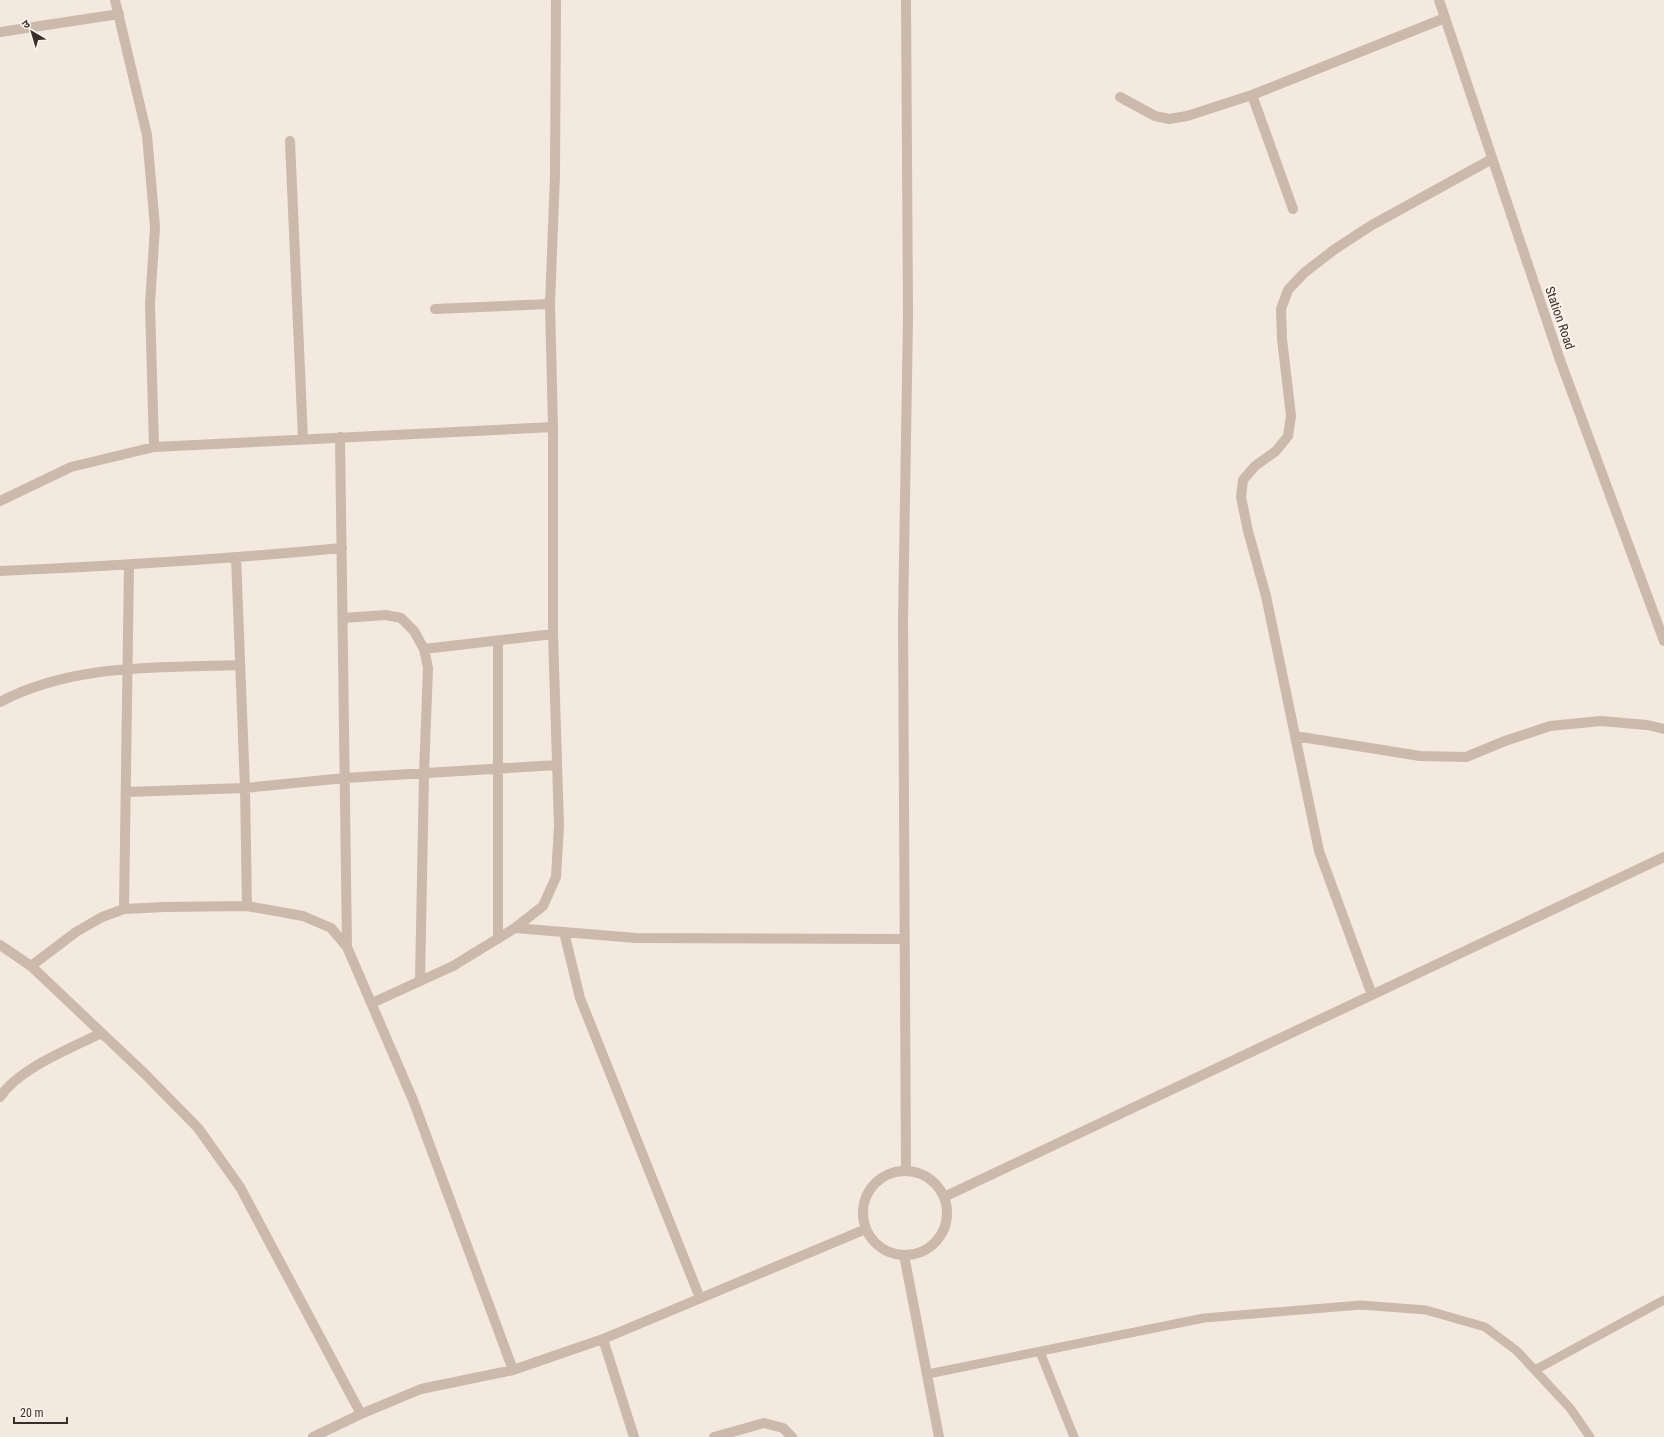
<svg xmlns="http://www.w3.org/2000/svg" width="1664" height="1437" font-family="'Roboto Condensed','Noto Sans Devanagari',sans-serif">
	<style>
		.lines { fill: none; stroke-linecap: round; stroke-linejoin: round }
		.service { stroke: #cbb9ab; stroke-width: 9 }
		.minor { stroke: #cbb9ab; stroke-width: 10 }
		.tertiary { stroke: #cbb9ab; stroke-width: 10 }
		.labels { text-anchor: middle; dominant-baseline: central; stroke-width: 4; stroke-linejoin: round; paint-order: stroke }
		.street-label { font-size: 13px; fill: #392f2a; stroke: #faf3ec }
	</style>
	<rect width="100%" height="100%" fill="#f3e9df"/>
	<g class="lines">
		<path class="service" d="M 1040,1352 L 1074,1437
			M 1535,1370 L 1664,1300
			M 928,1374 L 1204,1318 L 1361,1305 L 1426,1310 L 1485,1327 L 1517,1351 L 1570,1408 L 1590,1437"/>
		<path class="minor" d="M 115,0 L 147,135 L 155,227 L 150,304 L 154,447
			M 0,32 L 119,14
			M 1252,95 L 1293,209
			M 1120,97 L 1155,116 L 1169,119 L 1187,116 L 1252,95 L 1445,18
			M 290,141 L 303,439
			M 435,309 L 550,304
			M 340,437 L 347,947
			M 0,501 L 71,467 L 154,447 L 553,427
			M 236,557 L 245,788 L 247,906
			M 0,571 C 114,566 228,559 342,548
			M 343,618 L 386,615 L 401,618 L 414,631 L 424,649 L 428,668 L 424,774 L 420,981
			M 498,641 L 498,939
			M 424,649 L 553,634
			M 0,702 C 73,663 160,668 240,665
			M 1295,736 L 1420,756 L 1466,757 L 1505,741 L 1550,726 L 1601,721 L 1647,725 L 1664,729
			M 126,792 L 245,788 L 345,778 L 557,765
			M 124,909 L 129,565
			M 515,928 L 636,938 L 904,939
			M 564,932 L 580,998 L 700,1298
			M 0,945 L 31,966 L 146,1075 L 198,1128 L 240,1187 L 361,1414
			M 31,966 L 76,932 L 102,917 L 124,909 L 165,907 L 247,906 L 303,916 L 331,928 L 347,947 L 413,1100 L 513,1370
			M 1372,995 L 1319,851 L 1266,596 L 1248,531 L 1241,497 L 1243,480 L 1255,466 L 1276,451 L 1288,436 L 1291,416 L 1282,339 L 1281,309 L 1288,290 L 1304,273 L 1335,249 L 1372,225 L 1492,159
			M 372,1003 L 453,966 L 515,928 L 543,906 L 556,877 L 559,826 L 553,634 L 553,427 L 550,304 L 555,175 L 556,0
			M 0,1097 C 19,1068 70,1049 101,1033
			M 944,1197 L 1664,857
			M 603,1339 L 634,1437
			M 313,1437 L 361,1414 L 421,1389 L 513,1370 L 603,1339 L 866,1229
			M 714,1437 L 764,1423 L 783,1428 L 792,1437"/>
		<path class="tertiary" d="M 1439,0 L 1560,360 L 1664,641
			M 906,1171 L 903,621 L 908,316 L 906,0
			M863 1213a42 42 0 1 1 84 0a42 42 0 1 1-84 0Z
			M 904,1255 L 939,1437"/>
	</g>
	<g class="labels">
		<g class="street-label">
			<text transform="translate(1560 318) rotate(71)">Station Road</text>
		</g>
	</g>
	<g transform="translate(32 32) rotate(322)" stroke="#faf3ec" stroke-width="3" paint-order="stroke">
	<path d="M0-3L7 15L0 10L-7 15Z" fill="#392f2a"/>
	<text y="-6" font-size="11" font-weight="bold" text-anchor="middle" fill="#392f2a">उ</text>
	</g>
	<path d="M14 1417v6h53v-6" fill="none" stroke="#392f2a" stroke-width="2"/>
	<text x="20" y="1417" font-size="12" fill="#392f2a" stroke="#faf3ec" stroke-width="3" paint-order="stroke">20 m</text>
</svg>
